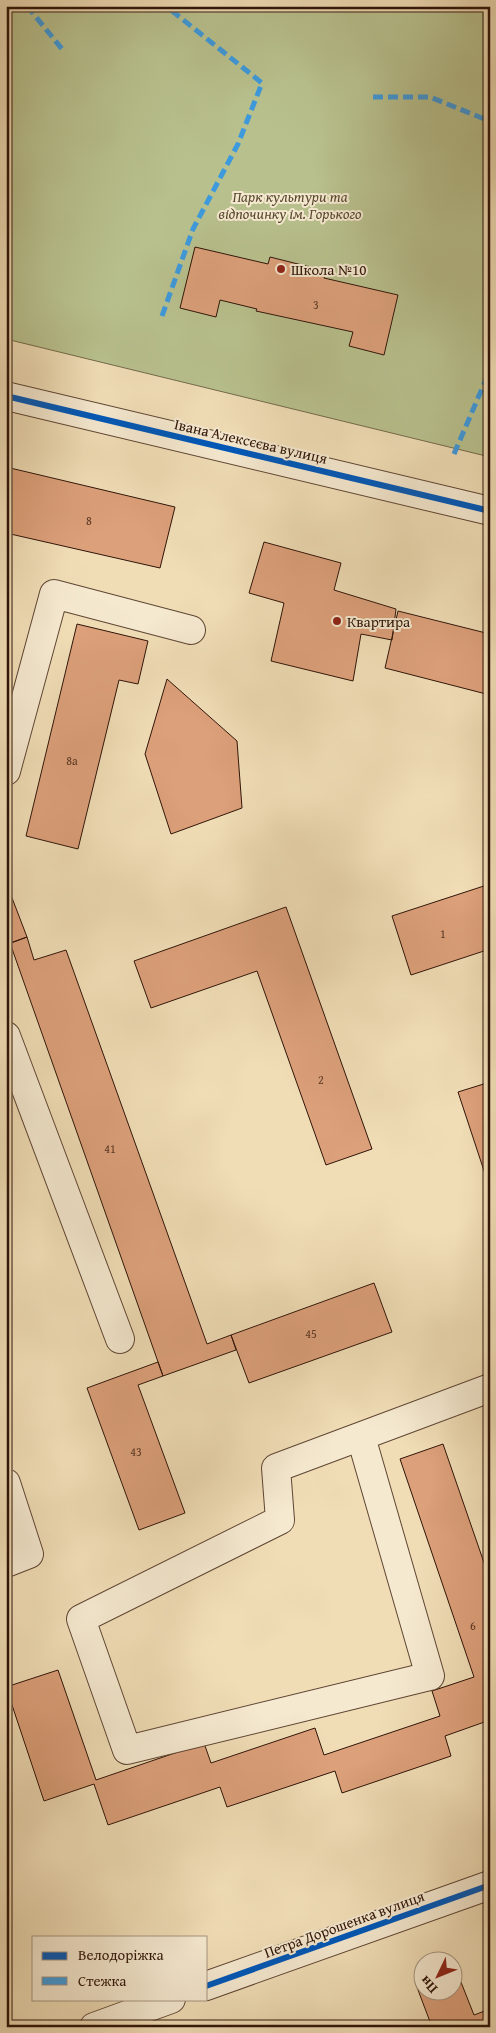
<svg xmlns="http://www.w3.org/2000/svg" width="496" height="2033" font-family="'Gentium Book Plus',serif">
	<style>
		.green { fill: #b8c18e; stroke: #746a4b }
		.building { fill: #dca07a; stroke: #2f1408 }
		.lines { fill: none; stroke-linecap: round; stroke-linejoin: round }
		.minor-casing { stroke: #5f4634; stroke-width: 30 }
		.minor { stroke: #f5e9d0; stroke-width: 28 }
		.quiet { stroke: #3d9add; stroke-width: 5; stroke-dasharray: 10 5; stroke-linecap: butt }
		.cycleway-casing { stroke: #f5e9d0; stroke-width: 9 }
		.cycleway { stroke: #0057b8; stroke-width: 6 }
		.poi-dot { fill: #8f2418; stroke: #f5e9d0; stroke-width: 2 }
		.labels { text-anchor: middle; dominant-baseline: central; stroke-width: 4; stroke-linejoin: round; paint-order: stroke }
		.number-label { font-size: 12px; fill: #5a3724 }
		.park-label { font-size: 15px; font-style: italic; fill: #584830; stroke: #f5e9d0 }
		.poi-label { font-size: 15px; fill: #2f1408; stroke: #f5e9d0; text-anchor: start }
		.street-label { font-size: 15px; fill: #2f1408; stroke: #f5e9d0 }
	</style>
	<rect width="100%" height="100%" fill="#f0ddb6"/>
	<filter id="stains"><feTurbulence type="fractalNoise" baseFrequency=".004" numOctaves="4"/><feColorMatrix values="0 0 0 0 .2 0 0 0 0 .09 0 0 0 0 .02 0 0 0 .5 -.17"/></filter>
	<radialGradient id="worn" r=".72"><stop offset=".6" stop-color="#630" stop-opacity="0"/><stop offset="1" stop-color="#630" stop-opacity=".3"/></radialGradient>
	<path class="green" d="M 6,6 L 490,6 L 490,457 L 6,339 Z"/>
	<path class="building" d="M 195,247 L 268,264 L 270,257 L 326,271 L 324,278 L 398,295 L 384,355 L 349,346 L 353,332 L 256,311 L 257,309 L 220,300 L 216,317 L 180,308 Z
		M 6,467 L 175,507 L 160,568 L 6,533 Z
		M 264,542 L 341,563 L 334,590 L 396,609 L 392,640 L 361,634 L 353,681 L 271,661 L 284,603 L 249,593 Z
		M 398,611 L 490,634 L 490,695 L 385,668 Z
		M 77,624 L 148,641 L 138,684 L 119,680 L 78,849 L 26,836 Z
		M 167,679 L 237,741 L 242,808 L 171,834 L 145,754 Z
		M 490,884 L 490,949 L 411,975 L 392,916 Z
		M 9,890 L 27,937 L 6,945 L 6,891 Z
		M 286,907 L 372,1149 L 326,1165 L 257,971 L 151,1008 L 134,961 Z
		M 27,937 L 34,960 L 66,950 L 207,1344 L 231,1335 L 236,1350 L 163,1376 L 10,943 Z
		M 490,1082 L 490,1189 L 458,1092 Z
		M 374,1283 L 392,1332 L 249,1383 L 231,1335 Z
		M 158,1362 L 163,1376 L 138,1385 L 185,1513 L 139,1530 L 87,1388 Z
		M 443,1444 L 490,1580 L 490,1720 L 445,1736 L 451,1756 L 342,1793 L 335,1771 L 227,1807 L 220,1787 L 108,1825 L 94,1784 L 44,1801 L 6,1687 L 58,1670 L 96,1780 L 204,1743 L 211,1763 L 315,1728 L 324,1755 L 440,1716 L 432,1691 L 474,1677 L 400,1459 Z
		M 455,1967 L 474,2015 L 490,2009 L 490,2027 L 432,2027 L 415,1982 L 424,1979 L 424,1990 L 454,1990 Z"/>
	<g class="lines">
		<defs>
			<path id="minor" d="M 6,396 L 490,511
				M 6,771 L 54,594 L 191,630
				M 6,1036 L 120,1339
				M 361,1437 L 430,1676 L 127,1750 L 81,1619 L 280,1520 L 276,1468 L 490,1388
				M 6,1483 L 29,1554 L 6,1563
				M 206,1986 L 490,1885
				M 94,2027 L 171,1999"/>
		</defs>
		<use href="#minor" class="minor-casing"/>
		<use href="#minor" class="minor"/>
		<path class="quiet" d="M 27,6 L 62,49
			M 373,97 L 430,97 L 487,120 L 490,123
			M 162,316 L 193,229 L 238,144 L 262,83 L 166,6
			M 454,454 L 490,370"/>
		<defs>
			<path id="cycleway" d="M 6,396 L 490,511
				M 206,1986 L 490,1885"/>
		</defs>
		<use href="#cycleway" class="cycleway-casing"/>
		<use href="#cycleway" class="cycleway"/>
	</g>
	<g class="poi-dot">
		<circle cx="281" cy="269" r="5"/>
		<circle cx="337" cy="621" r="5"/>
	</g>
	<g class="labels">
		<g class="number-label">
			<text x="316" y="304">3</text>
			<text x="89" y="520">8</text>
			<text x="72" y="760">8а</text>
			<text x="443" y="933">1</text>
			<text x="321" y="1079">2</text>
			<text x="110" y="1148">41</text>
			<text x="311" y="1333">45</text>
			<text x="136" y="1451">43</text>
			<text x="473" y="1625">6</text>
		</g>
		<g class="park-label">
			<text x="290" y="196">Парк культури та<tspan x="290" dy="17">відпочинку ім. Горького</tspan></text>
		</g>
		<g class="poi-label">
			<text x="291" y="269">Школа №10</text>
			<text x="347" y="621">Квартира</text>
		</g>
		<g class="street-label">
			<text transform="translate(251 441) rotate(13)">Івана Алексєєва вулиця</text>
			<text transform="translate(344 1924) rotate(-20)">Петра Дорошенка вулиця</text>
		</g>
	</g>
	<rect width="496" height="2033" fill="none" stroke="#f0ddb6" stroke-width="25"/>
	<rect x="8" y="8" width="481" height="2018" fill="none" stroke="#2f1408" stroke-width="2.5"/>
	<rect x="12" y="12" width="471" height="2008" fill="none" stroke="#2f1408"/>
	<rect x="32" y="1936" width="175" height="65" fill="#f5e9d0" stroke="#a69480"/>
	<rect x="42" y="1952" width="25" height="8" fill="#0057b8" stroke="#a69480"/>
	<text x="78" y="1960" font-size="15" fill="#2f1408">Велодоріжка</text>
	<rect x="42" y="1977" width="25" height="8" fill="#3d9add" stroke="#a69480"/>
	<text x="78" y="1986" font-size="15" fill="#2f1408">Стежка</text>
	<g transform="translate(438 1976) rotate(227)"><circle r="24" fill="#f5e9d0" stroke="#a69480"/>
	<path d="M0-4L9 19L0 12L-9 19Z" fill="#8f2418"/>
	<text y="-8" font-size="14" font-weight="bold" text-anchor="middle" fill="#2f1408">Пн</text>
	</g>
	<rect width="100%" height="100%" filter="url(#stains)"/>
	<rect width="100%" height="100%" fill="url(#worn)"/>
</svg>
